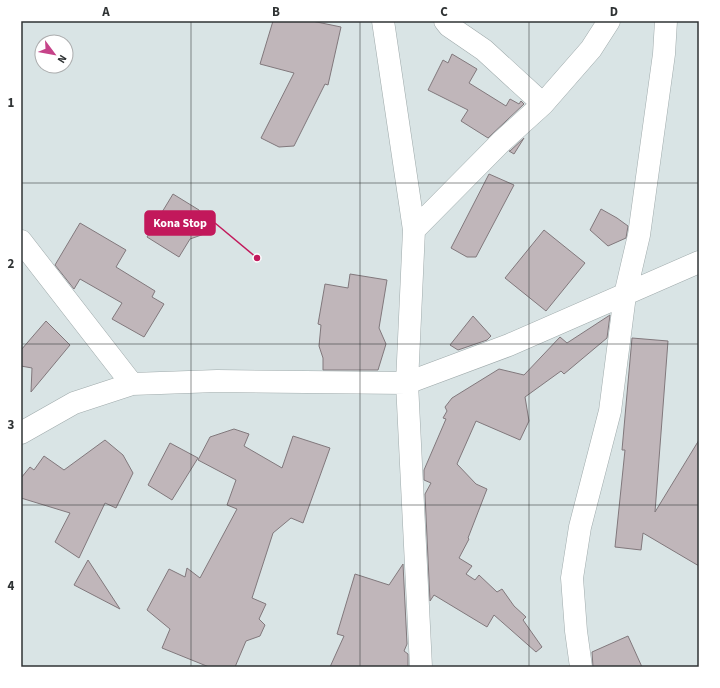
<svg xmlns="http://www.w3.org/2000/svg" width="720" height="688" font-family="'Source Sans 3',sans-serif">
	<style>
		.building { fill: #c0b6ba; stroke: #81787c }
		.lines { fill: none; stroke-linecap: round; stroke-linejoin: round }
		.minor-casing { stroke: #9faaab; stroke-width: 23 }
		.minor { stroke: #fff; stroke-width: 22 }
		.grid { fill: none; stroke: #2f3334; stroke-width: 1; stroke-opacity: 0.55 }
		.leader { fill: none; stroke: #c2185b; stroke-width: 1.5 }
		.callout-dot { fill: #c2185b; stroke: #fff; stroke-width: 1.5 }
		.callout { fill: #c2185b; stroke: #c2185b; stroke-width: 1.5 }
		.callout-label { font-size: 12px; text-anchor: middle; font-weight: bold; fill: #fff }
		.neatline { fill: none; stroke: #2f3334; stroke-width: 1.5 }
		.grid-label { font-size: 13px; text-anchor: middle; font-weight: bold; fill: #2f3334 }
	</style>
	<rect width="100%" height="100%" fill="#d9e4e5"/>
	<path class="building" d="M 273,21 L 312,21 L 341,27 L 328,85 L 325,84 L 294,146 L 279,147 L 261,138 L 294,73 L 260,64 Z
		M 452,54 L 477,69 L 469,83 L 506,106 L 510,99 L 519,104 L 521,101 L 524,104 L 488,138 L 461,121 L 468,110 L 428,90 L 443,60 L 448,63 Z
		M 524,138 L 514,154 L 509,151 L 510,151 Z
		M 489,174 L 514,185 L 476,257 L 467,257 L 451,248 Z
		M 173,194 L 199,210 L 207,233 L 190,239 L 179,257 L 147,237 Z
		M 601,209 L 617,218 L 628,226 L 626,238 L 608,246 L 590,230 Z
		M 80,223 L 126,250 L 116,267 L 155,291 L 152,297 L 164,304 L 144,337 L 112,319 L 122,303 L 80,279 L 74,289 L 55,265 Z
		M 544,230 L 585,263 L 546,311 L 505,278 Z
		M 350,274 L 387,280 L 379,328 L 386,344 L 378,370 L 323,370 L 323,358 L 319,346 L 321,325 L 318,324 L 325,284 L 348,288 Z
		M 610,315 L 607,338 L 564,374 L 561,371 L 525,397 L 529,421 L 520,440 L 476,421 L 457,464 L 476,484 L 487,489 L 468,538 L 469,539 L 459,558 L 472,566 L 466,574 L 475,580 L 479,575 L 497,592 L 502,589 L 514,606 L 526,617 L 523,620 L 542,647 L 536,652 L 494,615 L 487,627 L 434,595 L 430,601 L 425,494 L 431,483 L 424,480 L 424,470 L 446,419 L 443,418 L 447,411 L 445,407 L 452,398 L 499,369 L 524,375 L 560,337 L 567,343 Z
		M 473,316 L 491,336 L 487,340 L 458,350 L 450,345 Z
		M 46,321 L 70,345 L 31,392 L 32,368 L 21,366 L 21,350 Z
		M 632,338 L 668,341 L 655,512 L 699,440 L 699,566 L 643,533 L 641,550 L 615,547 L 625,450 L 622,450 Z
		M 234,429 L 249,434 L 244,446 L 282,468 L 293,436 L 330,448 L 303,523 L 291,518 L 273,533 L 252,598 L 266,604 L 259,619 L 265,625 L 260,636 L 246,641 L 235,667 L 209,667 L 162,648 L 170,629 L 147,610 L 169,569 L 185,577 L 187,568 L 200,578 L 237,509 L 227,505 L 236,480 L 198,460 L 210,437 Z
		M 105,440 L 123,455 L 133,473 L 116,508 L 105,503 L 79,558 L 55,542 L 70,513 L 21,498 L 21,478 L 30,467 L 34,470 L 44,456 L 64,470 Z
		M 170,443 L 198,458 L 172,500 L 148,485 Z
		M 88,560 L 120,609 L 74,585 Z
		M 403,564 L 407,644 L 404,651 L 408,654 L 408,667 L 330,667 L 344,636 L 337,634 L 355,574 L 389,585 Z
		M 628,636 L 642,667 L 593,667 L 592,652 Z"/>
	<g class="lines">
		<defs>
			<path id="minor" d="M 383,21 L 414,230 L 407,383 L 421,667
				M 445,21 L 449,26 L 484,50 L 543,104
				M 414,230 L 501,142 L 543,104 L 591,49 L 609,21
				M 21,241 L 132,384
				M 21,433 L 74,403 L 132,384 L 217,381 L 407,383 L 509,345 L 699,262
				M 581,667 L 576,631 L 572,578 L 580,527 L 610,411 L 625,295 L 639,235 L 664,54 L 666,21"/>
		</defs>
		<use href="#minor" class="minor-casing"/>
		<use href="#minor" class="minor"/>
	</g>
	<path class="grid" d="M 191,21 L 191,667M 360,21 L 360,667M 529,21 L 529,667M 21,183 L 699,183M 21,344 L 699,344M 21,505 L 699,505"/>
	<path class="leader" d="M257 258L215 223"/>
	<circle class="callout-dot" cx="257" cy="258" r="4"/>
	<rect class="callout" x="145" y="211" width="70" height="24" rx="4"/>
	<g class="callout-label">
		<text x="180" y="227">Kona Stop</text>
	</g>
	<rect width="720" height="688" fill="none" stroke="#ffffff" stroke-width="44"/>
	<g transform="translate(54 54) rotate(122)"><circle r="19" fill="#ffffff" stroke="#acadae"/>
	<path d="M0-3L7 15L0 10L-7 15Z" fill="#c64389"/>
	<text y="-6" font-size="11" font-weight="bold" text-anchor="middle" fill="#2f3334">N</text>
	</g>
	<rect x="22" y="22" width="676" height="644" class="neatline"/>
	<g class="grid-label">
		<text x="106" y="16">A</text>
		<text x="276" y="16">B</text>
		<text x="444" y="16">C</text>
		<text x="614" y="16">D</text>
		<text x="11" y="107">1</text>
		<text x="11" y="268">2</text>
		<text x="11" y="429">3</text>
		<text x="11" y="590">4</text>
	</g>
</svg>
